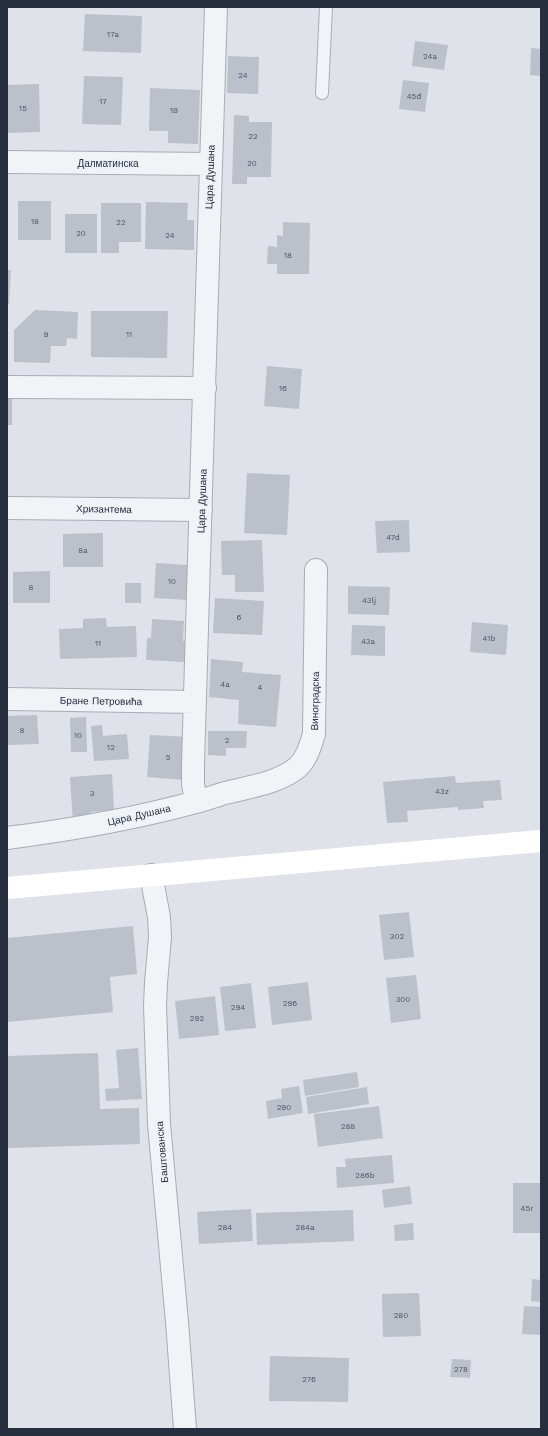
<svg xmlns="http://www.w3.org/2000/svg" width="548" height="1436" font-family="'Work Sans',sans-serif">
	<style>
		.building { fill: #bcc0cb }
		.lines { fill: none; stroke-linecap: round; stroke-linejoin: round }
		.lane-casing { stroke: #a8acb6; stroke-width: 14 }
		.street-casing { stroke: #a8acb6; stroke-width: 24 }
		.lane { stroke: #f1f3f7; stroke-width: 12 }
		.street { stroke: #f1f3f7; stroke-width: 22 }
		.secondary { stroke: #fff; stroke-width: 22 }
		.labels { text-anchor: middle; dominant-baseline: central; stroke-width: 3; stroke-linejoin: round; paint-order: stroke }
		.number-label { font-size: 8px; fill: #4c5263 }
		.street-label { font-size: 10px; fill: #272e40; stroke: #eef1f6 }
	</style>
	<rect width="100%" height="100%" fill="#dfe2e8"/>
	<path class="building" d="M 85,14 L 142,16 L 141,53 L 83,51 Z
		M 415,41 L 448,45 L 444,70 L 412,66 Z
		M 531,48 L 541,49 L 541,76 L 530,75 Z
		M 228,56 L 259,57 L 258,94 L 227,93 Z
		M 84,76 L 123,77 L 121,125 L 82,124 Z
		M 403,80 L 429,83 L 425,112 L 399,109 Z
		M 39,84 L 40,132 L 7,133 L 7,85 Z
		M 150,88 L 200,90 L 198,144 L 168,143 L 168,131 L 149,131 Z
		M 234,115 L 249,116 L 249,122 L 272,122 L 271,177 L 247,177 L 247,184 L 232,184 Z
		M 18,201 L 51,201 L 51,240 L 18,240 Z
		M 146,202 L 188,203 L 187,220 L 194,220 L 194,250 L 145,249 Z
		M 101,203 L 141,203 L 141,242 L 119,242 L 119,253 L 101,253 Z
		M 65,214 L 97,214 L 97,253 L 65,253 Z
		M 283,222 L 310,223 L 309,274 L 277,274 L 277,264 L 267,264 L 268,246 L 277,247 L 277,235 L 283,236 Z
		M 7,270 L 11,270 L 9,304 L 7,304 Z
		M 35,310 L 78,312 L 77,339 L 67,338 L 66,346 L 51,346 L 50,363 L 14,362 L 14,330 Z
		M 91,311 L 168,311 L 167,358 L 91,357 Z
		M 267,366 L 302,369 L 299,409 L 264,406 Z
		M 7,399 L 12,399 L 12,425 L 7,425 Z
		M 247,473 L 290,475 L 287,535 L 244,533 Z
		M 409,520 L 410,552 L 377,553 L 375,521 Z
		M 103,533 L 103,567 L 63,567 L 63,534 Z
		M 262,540 L 264,592 L 235,592 L 235,575 L 222,575 L 221,541 Z
		M 156,563 L 189,565 L 187,600 L 154,598 Z
		M 50,571 L 50,603 L 13,603 L 13,572 Z
		M 125,583 L 141,583 L 141,603 L 125,603 Z
		M 348,586 L 390,587 L 389,615 L 348,614 Z
		M 215,598 L 264,601 L 262,635 L 213,633 Z
		M 106,618 L 107,627 L 136,626 L 137,657 L 60,659 L 59,629 L 83,628 L 83,619 Z
		M 152,619 L 184,621 L 183,641 L 187,641 L 185,662 L 146,660 L 147,638 L 151,638 Z
		M 472,622 L 508,625 L 506,655 L 470,652 Z
		M 352,625 L 385,626 L 385,656 L 351,655 Z
		M 211,659 L 243,662 L 242,672 L 281,675 L 276,727 L 238,724 L 239,700 L 209,697 Z
		M 37,715 L 39,744 L 7,745 L 7,716 Z
		M 86,717 L 87,752 L 71,752 L 70,718 Z
		M 102,725 L 103,736 L 127,734 L 129,759 L 94,761 L 91,726 Z
		M 208,731 L 247,731 L 246,748 L 226,748 L 226,756 L 208,755 Z
		M 150,735 L 188,737 L 185,780 L 147,777 Z
		M 112,774 L 114,810 L 91,812 L 92,822 L 73,824 L 70,777 Z
		M 455,776 L 456,783 L 500,780 L 502,800 L 483,801 L 484,808 L 458,810 L 458,807 L 407,811 L 408,822 L 387,823 L 383,782 Z
		M 409,912 L 414,957 L 384,960 L 379,915 Z
		M 133,926 L 137,974 L 110,977 L 113,1012 L 7,1022 L 7,938 Z
		M 416,975 L 421,1019 L 391,1023 L 386,978 Z
		M 308,982 L 312,1020 L 272,1025 L 268,987 Z
		M 251,983 L 256,1028 L 225,1031 L 220,987 Z
		M 215,996 L 219,1035 L 179,1039 L 175,1001 Z
		M 138,1048 L 142,1099 L 106,1101 L 105,1089 L 119,1088 L 116,1050 Z
		M 98,1053 L 100,1109 L 139,1108 L 140,1144 L 7,1148 L 7,1056 Z
		M 357,1072 L 359,1087 L 305,1096 L 303,1080 Z
		M 299,1086 L 303,1113 L 268,1119 L 266,1101 L 282,1098 L 281,1089 Z
		M 367,1087 L 369,1104 L 308,1114 L 306,1097 Z
		M 379,1106 L 383,1138 L 318,1147 L 314,1114 Z
		M 392,1155 L 394,1183 L 337,1188 L 336,1167 L 346,1167 L 345,1159 Z
		M 513,1183 L 541,1183 L 541,1233 L 513,1233 Z
		M 410,1186 L 412,1204 L 384,1208 L 382,1190 Z
		M 251,1209 L 253,1241 L 199,1244 L 197,1212 Z
		M 353,1210 L 354,1241 L 257,1245 L 256,1213 Z
		M 413,1223 L 414,1240 L 395,1241 L 394,1225 Z
		M 532,1279 L 541,1280 L 541,1302 L 531,1301 Z
		M 419,1293 L 421,1336 L 383,1337 L 382,1294 Z
		M 524,1306 L 541,1307 L 541,1335 L 522,1334 Z
		M 270,1356 L 349,1358 L 348,1402 L 269,1401 Z
		M 452,1359 L 471,1360 L 470,1378 L 450,1377 Z"/>
	<g class="lines">
		<defs>
			<path id="lane" d="M 322,93 L 326,7"/>
			<path id="street" d="M 7,162 L 210,164
				M 7,387 L 205,388
				M 7,508 L 201,510
				M 7,699 L 195,702
				M 196,802 L 193,784 L 193,764 C 202,512 206,259 216,7
				M 7,838 C 70,830 134,819 196,802 C 205,800 215,796 225,793 C 248,787 274,784 294,770 C 306,762 310,747 314,734 L 316,570
				M 151,875 L 159,917 L 160,937 L 156,983 L 155,1006 L 159,1124 L 177,1322 L 185,1429"/>
		</defs>
		<use href="#lane" class="lane-casing"/>
		<use href="#street" class="street-casing"/>
		<use href="#lane" class="lane"/>
		<use href="#street" class="street"/>
		<path class="secondary" d="M 7,888 L 541,841"/>
	</g>
	<g class="labels">
		<g class="number-label">
			<text x="113" y="34">17a</text>
			<text x="430" y="56">24a</text>
			<text x="243" y="75">24</text>
			<text x="414" y="96">45đ</text>
			<text x="103" y="101">17</text>
			<text x="23" y="108">15</text>
			<text x="174" y="110">19</text>
			<text x="253" y="136">22</text>
			<text x="252" y="163">20</text>
			<text x="35" y="221">18</text>
			<text x="121" y="222">22</text>
			<text x="81" y="233">20</text>
			<text x="170" y="235">24</text>
			<text x="288" y="255">18</text>
			<text x="46" y="334">9</text>
			<text x="129" y="334">11</text>
			<text x="283" y="388">16</text>
			<text x="393" y="537">47d</text>
			<text x="83" y="550">8a</text>
			<text x="172" y="581">10</text>
			<text x="31" y="587">8</text>
			<text x="369" y="600">43lj</text>
			<text x="239" y="617">6</text>
			<text x="489" y="638">41b</text>
			<text x="368" y="641">43a</text>
			<text x="98" y="643">11</text>
			<text x="225" y="684">4a</text>
			<text x="260" y="687">4</text>
			<text x="22" y="730">8</text>
			<text x="78" y="735">10</text>
			<text x="227" y="740">2</text>
			<text x="111" y="747">12</text>
			<text x="168" y="757">5</text>
			<text x="442" y="791">43z</text>
			<text x="92" y="793">3</text>
			<text x="397" y="936">302</text>
			<text x="403" y="999">300</text>
			<text x="290" y="1003">296</text>
			<text x="238" y="1007">294</text>
			<text x="197" y="1018">292</text>
			<text x="284" y="1107">290</text>
			<text x="348" y="1126">288</text>
			<text x="365" y="1175">286b</text>
			<text x="527" y="1208">45r</text>
			<text x="225" y="1227">284</text>
			<text x="305" y="1227">284a</text>
			<text x="401" y="1315">280</text>
			<text x="461" y="1369">278</text>
			<text x="309" y="1379">276</text>
		</g>
		<g class="street-label">
			<text x="108" y="163">Далматинска</text>
			<text transform="translate(210 177) rotate(-88)">Цара Душана</text>
			<text transform="translate(202 501) rotate(-88)">Цара Душана</text>
			<text transform="translate(104 509) rotate(1)">Хризантема</text>
			<text transform="translate(101 701) rotate(1)">Бране Петровића</text>
			<text transform="translate(315 701) rotate(-89)">Виноградска</text>
			<text transform="translate(139 815) rotate(-13)">Цара Душана</text>
			<text transform="translate(162 1152) rotate(-95)">Баштованска</text>
		</g>
	</g>
	<rect width="548" height="1436" fill="none" stroke="#272e40" stroke-width="16"/>
</svg>
